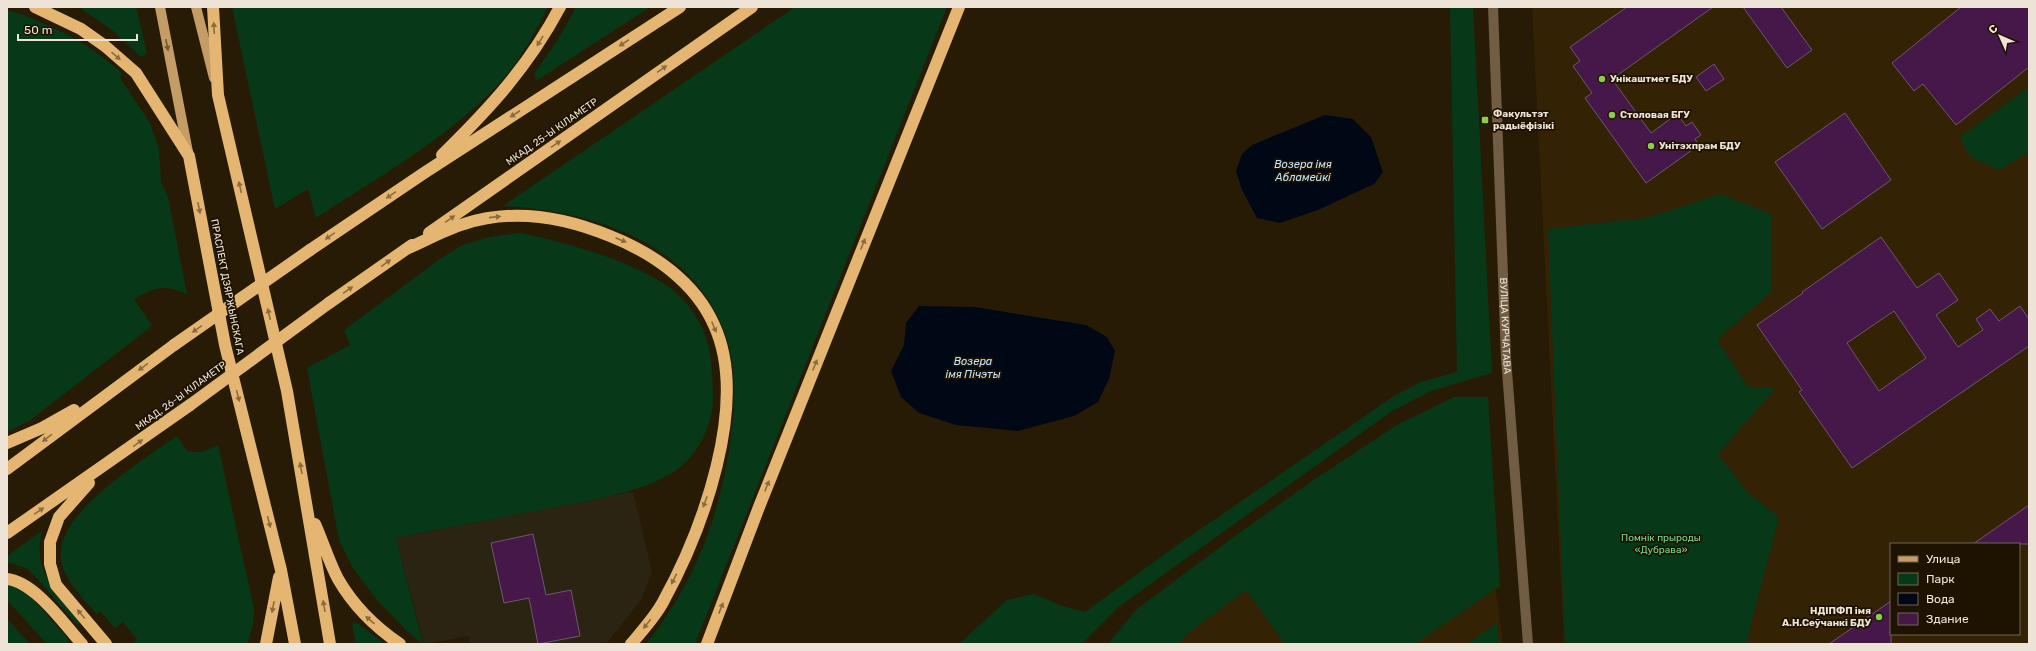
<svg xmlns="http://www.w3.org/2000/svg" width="2036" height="651" font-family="Rubik,sans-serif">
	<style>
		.commercial { fill: #2b2413 }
		.built { fill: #332204; fill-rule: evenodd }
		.green { fill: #073918 }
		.water { fill: #000815 }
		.building { fill: #461749; stroke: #6c586c; fill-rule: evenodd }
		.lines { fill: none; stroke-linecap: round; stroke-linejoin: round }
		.minor { stroke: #705d43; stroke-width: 10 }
		.major { stroke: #c49c65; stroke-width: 10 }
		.highway { stroke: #e5b672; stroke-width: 12 }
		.highway-bridge { stroke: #e5b672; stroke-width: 12 }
		.oneway { fill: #8b6c3f }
		.oneway2 { fill: #715732 }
		.poi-dot { fill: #8ace47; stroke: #1e1200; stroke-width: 1.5 }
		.labels { text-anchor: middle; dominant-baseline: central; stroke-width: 3.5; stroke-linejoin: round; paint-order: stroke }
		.poi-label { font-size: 10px; font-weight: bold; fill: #ede4d7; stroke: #1e1200; text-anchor: start }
		.street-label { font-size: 10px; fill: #ede4d7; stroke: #1e1200 }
		.park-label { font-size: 10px; fill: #7bd691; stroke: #1e1200 }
		.water-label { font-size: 11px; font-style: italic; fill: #c0e4fe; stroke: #1e1200 }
	</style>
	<rect width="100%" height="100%" fill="#281b05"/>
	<path class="commercial" d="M 633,492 L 652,572 L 641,600 L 606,644 L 470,644 L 468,636 L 424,644 L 396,538 Z"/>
	<path class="built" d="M 1532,7 L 2029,7 L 2029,644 L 1564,644 ZM 1891,544 L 2019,544 L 2019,634 L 1891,634 Z
		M 1247,567 L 1302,644 L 1164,644 Z
		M 1494,578 L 1503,644 L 1398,644 Z"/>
	<path class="green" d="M 79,7 L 136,7 L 147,53 L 141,57 L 112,30 Z
		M 232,7 L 548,7 C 535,32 522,57 503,79 C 451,137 381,175 316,218 L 308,189 L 275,209 Z
		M 576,7 L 650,7 L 536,81 L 534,74 L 559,38 Z
		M 795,7 L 947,7 L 695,644 L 646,644 C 686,595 713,534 725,472 C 733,433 739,385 729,346 C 701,245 597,211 503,206 Z
		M 1450,7 L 1473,7 L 1492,373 L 1431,391 L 1392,411 L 1117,608 L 1082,644 L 959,644 L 1007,600 L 1034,594 L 1062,606 L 1085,612 L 1176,546 L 1394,396 L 1421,382 L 1457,372 Z
		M 7,11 C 19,12 32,18 42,23 C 76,37 95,50 122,73 L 120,78 L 150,123 L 159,149 L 161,182 L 168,197 L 187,294 C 162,284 156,287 134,299 L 152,326 L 29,421 L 7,432 Z
		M 2029,87 L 2029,152 L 1999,170 L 1970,157 L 1960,137 Z
		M 1721,194 L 1771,214 L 1771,292 L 1717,340 L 1748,387 L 1776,388 L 1718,454 L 1747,492 L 1779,517 L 1746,644 L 1565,644 L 1548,229 L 1646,218 Z
		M 520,233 C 564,242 639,262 674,291 C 686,301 697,316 703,330 C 712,350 712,373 713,395 C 714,424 697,458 672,473 C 634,495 594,499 552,508 C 500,518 448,527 396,538 L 423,644 L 407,631 L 378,601 L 354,570 L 339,540 L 307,368 L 350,345 L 344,330 L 440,259 L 462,245 L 490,237 Z
		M 1454,397 L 1488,397 L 1500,586 L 1415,644 L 1285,644 L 1246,590 L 1187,634 L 1179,644 L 1108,644 L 1137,609 L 1231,539 L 1312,481 L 1397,425 Z
		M 177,436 L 188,452 L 202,452 L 218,445 L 254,609 L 253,625 L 247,644 L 133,644 L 137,639 L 123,622 L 115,628 L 100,611 L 97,614 C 83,598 63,579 61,558 C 55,513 145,459 177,436 Z
		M 42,531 C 31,570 58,595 80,622 L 77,625 L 36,577 L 26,568 L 7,562 L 7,556 Z
		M 7,582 L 24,589 L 66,636 L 69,644 L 47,644 L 7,600 Z
		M 7,619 L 30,644 L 7,644 Z
		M 356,622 L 385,644 L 356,644 L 352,624 Z
		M 1497,623 L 1499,644 L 1467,644 Z"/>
	<path class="water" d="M 1325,115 L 1353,119 L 1371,137 L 1383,172 L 1374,184 L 1318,210 L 1280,223 L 1257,218 L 1242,190 L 1236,171 L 1242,154 L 1252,145 Z
		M 919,306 L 975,307 L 1086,325 L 1107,337 L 1115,351 L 1109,379 L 1098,402 L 1074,416 L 1018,431 L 956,425 L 919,413 L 901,397 L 891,371 L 904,345 L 906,323 Z"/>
	<path class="building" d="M 1627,7 L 1713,7 L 1612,79 L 1651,133 L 1677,114 L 1686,126 L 1692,122 L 1701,135 L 1695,139 L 1699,145 L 1646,183 L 1585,98 L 1592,93 L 1573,66 L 1580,61 L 1570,47 Z
		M 1743,7 L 1781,7 L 1812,50 L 1787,68 Z
		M 1961,7 L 2029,7 L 2029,67 L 1956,125 L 1923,84 L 1914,91 L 1892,63 Z
		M 1714,64 L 1724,79 L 1706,91 L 1696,77 Z
		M 1845,113 L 1891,180 L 1822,229 L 1775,162 Z
		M 1881,237 L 1917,288 L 1939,273 L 1958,300 L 1936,315 L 1958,347 L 1983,330 L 1976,319 L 1990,309 L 1999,321 L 2020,306 L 2029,319 L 2029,346 L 1852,468 L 1799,392 L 1802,390 L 1757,325 L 1803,293 L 1802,292 ZM 1894,311 L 1926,358 L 1879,391 L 1847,343 Z
		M 2029,505 L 2029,544 L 1973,544 Z
		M 533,534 L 546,595 L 571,590 L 580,636 L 538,644 L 529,598 L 504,603 L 491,543 Z
		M 1891,601 L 1891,644 L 1829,644 Z"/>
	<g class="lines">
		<path class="minor" id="s1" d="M 1493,7 L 1506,358 L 1528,644"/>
		<path class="major" d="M 160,7 L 188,152
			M 196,7 L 214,78"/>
		<path class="highway" d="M 35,7 L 81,29 L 105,46 L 136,73 L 189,156 L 225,345 L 281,570 L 295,644
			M 213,7 L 218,95 L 287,391 L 330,644
			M 442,155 C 490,108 528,67 560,7
			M 429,233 L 752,7
			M 406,249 C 425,241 444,230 464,224 C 513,208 564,217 610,236 C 653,253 695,282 714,325 C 750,403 702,531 663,602 C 655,617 642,631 631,644
			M 310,250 L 424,173 L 680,7
			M 329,303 L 412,245
			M 7,443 L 42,428 L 74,410
			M 7,469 L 174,345
			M 89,483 L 59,517 L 50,542 L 50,564 L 56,585 L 106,644
			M 315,524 C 323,542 329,562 338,579 C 353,605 375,627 400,644
			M 7,533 L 190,405
			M 7,579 C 35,582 64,624 82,644
			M 266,644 L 279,577
			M 707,644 L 759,507 L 959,7"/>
		<path class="highway-bridge" d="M 174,345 L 310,250
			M 190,405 L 329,303"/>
	</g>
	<defs><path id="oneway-solid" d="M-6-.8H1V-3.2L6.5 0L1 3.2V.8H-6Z"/></defs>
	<g class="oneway">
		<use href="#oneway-solid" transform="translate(214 28) rotate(-93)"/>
		<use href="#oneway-solid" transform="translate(540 41) rotate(122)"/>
		<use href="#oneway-solid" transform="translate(624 43) rotate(147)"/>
		<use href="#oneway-solid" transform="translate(116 56) rotate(41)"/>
		<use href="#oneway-solid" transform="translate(662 69) rotate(-35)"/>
		<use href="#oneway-solid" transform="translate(515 114) rotate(147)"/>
		<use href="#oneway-solid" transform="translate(556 144) rotate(-35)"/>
		<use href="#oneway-solid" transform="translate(240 187) rotate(-103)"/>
		<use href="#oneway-solid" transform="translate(391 195) rotate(146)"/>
		<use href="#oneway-solid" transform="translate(199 208) rotate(79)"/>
		<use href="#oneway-solid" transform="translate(495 217) rotate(-6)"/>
		<use href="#oneway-solid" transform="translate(450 219) rotate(-35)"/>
		<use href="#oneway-solid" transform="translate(330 236) rotate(146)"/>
		<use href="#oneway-solid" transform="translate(621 240) rotate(23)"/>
		<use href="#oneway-solid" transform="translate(863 244) rotate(-68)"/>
		<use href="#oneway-solid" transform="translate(386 263) rotate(-36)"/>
		<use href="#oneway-solid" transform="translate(348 290) rotate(-35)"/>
		<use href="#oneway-solid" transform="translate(269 314) rotate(-103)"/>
		<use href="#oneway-solid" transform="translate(714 327) rotate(68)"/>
		<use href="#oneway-solid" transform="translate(197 329) rotate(145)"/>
		<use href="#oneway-solid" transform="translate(815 365) rotate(-68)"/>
		<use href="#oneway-solid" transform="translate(143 367) rotate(144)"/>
		<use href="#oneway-solid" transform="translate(238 396) rotate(76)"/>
		<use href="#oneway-solid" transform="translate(47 438) rotate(143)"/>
		<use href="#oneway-solid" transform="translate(138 443) rotate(-36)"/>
		<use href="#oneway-solid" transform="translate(301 468) rotate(-100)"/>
		<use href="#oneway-solid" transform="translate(767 486) rotate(-68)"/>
		<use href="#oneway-solid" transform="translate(705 502) rotate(110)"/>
		<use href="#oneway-solid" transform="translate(39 511) rotate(-34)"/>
		<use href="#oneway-solid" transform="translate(269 522) rotate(76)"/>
		<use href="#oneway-solid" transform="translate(674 579) rotate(116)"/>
		<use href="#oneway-solid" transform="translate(324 606) rotate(-99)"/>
		<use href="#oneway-solid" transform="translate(273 607) rotate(101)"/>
		<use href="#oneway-solid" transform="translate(721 608) rotate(-69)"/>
		<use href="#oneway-solid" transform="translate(81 614) rotate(-130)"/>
		<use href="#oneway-solid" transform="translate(370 620) rotate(-139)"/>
		<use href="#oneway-solid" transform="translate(647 624) rotate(128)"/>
	</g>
	<use class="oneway2" href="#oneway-solid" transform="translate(167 45) rotate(79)"/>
	<g class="poi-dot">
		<circle cx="1602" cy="79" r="4"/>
		<circle cx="1612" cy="115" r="4"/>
		<rect x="1481" y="116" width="8" height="8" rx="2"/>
		<circle cx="1651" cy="146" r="4"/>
		<circle cx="1879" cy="617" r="4"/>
	</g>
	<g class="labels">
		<g class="poi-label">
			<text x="1610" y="79">Унікаштмет БДУ</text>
			<text x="1493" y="114">Факультэт<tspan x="1493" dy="12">радыёфізікі</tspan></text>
			<text x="1620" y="115">Столовая БГУ</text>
			<text x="1659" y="146">Унітэхпрам БДУ</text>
			<text x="1871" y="611" text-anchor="end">НДІПФП імя<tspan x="1871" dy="12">А.Н.Сеўчанкі БДУ</tspan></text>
		</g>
		<g class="street-label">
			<text transform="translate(552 132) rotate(-35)">МКАД, 25-Ы КІЛАМЕТР</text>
			<text transform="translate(227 287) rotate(79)">ПРАСПЕКТ ДЗЯРЖЫНСКАГА</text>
			<text stroke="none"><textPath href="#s1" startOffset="319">ВУЛІЦА КУРЧАТАВА</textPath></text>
			<text transform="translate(181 396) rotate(-36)">МКАД, 26-Ы КІЛАМЕТР</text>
		</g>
		<g class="park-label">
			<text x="1661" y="538">Помнік прыроды<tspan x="1661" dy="12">«Дубрава»</tspan></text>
		</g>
		<g class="water-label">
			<text x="1303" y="164">Возера імя<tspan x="1303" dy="13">Абламейкі</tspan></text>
			<text x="973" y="361">Возера<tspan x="973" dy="13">імя Пічэты</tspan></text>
		</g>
	</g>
	<rect width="2036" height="651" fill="none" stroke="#ede4d7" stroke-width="16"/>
	<rect x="1890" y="543" width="130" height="92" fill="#1e1200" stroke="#716656"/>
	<rect x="1898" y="556" width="20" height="6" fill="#c49c65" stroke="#716656"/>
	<text x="1926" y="563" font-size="12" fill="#ede4d7">Улица</text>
	<rect x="1898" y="573" width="20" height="12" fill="#073918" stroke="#716656"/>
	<text x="1926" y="583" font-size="12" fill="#ede4d7">Парк</text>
	<rect x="1898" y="593" width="20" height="12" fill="#000815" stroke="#716656"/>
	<text x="1926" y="603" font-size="12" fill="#ede4d7">Вода</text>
	<rect x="1898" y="613" width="20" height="12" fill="#461749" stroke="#716656"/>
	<text x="1926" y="623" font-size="12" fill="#ede4d7">Здание</text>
	<g transform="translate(2000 36) rotate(315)" stroke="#1e1200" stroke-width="3" paint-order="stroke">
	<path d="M0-3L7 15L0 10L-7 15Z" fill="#ede4d7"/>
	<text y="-6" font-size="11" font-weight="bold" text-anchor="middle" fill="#ede4d7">С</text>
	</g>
	<path d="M18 34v6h119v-6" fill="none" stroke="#ede4d7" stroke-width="2"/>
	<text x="24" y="34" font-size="12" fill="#ede4d7" stroke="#1e1200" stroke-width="3" paint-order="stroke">50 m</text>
</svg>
